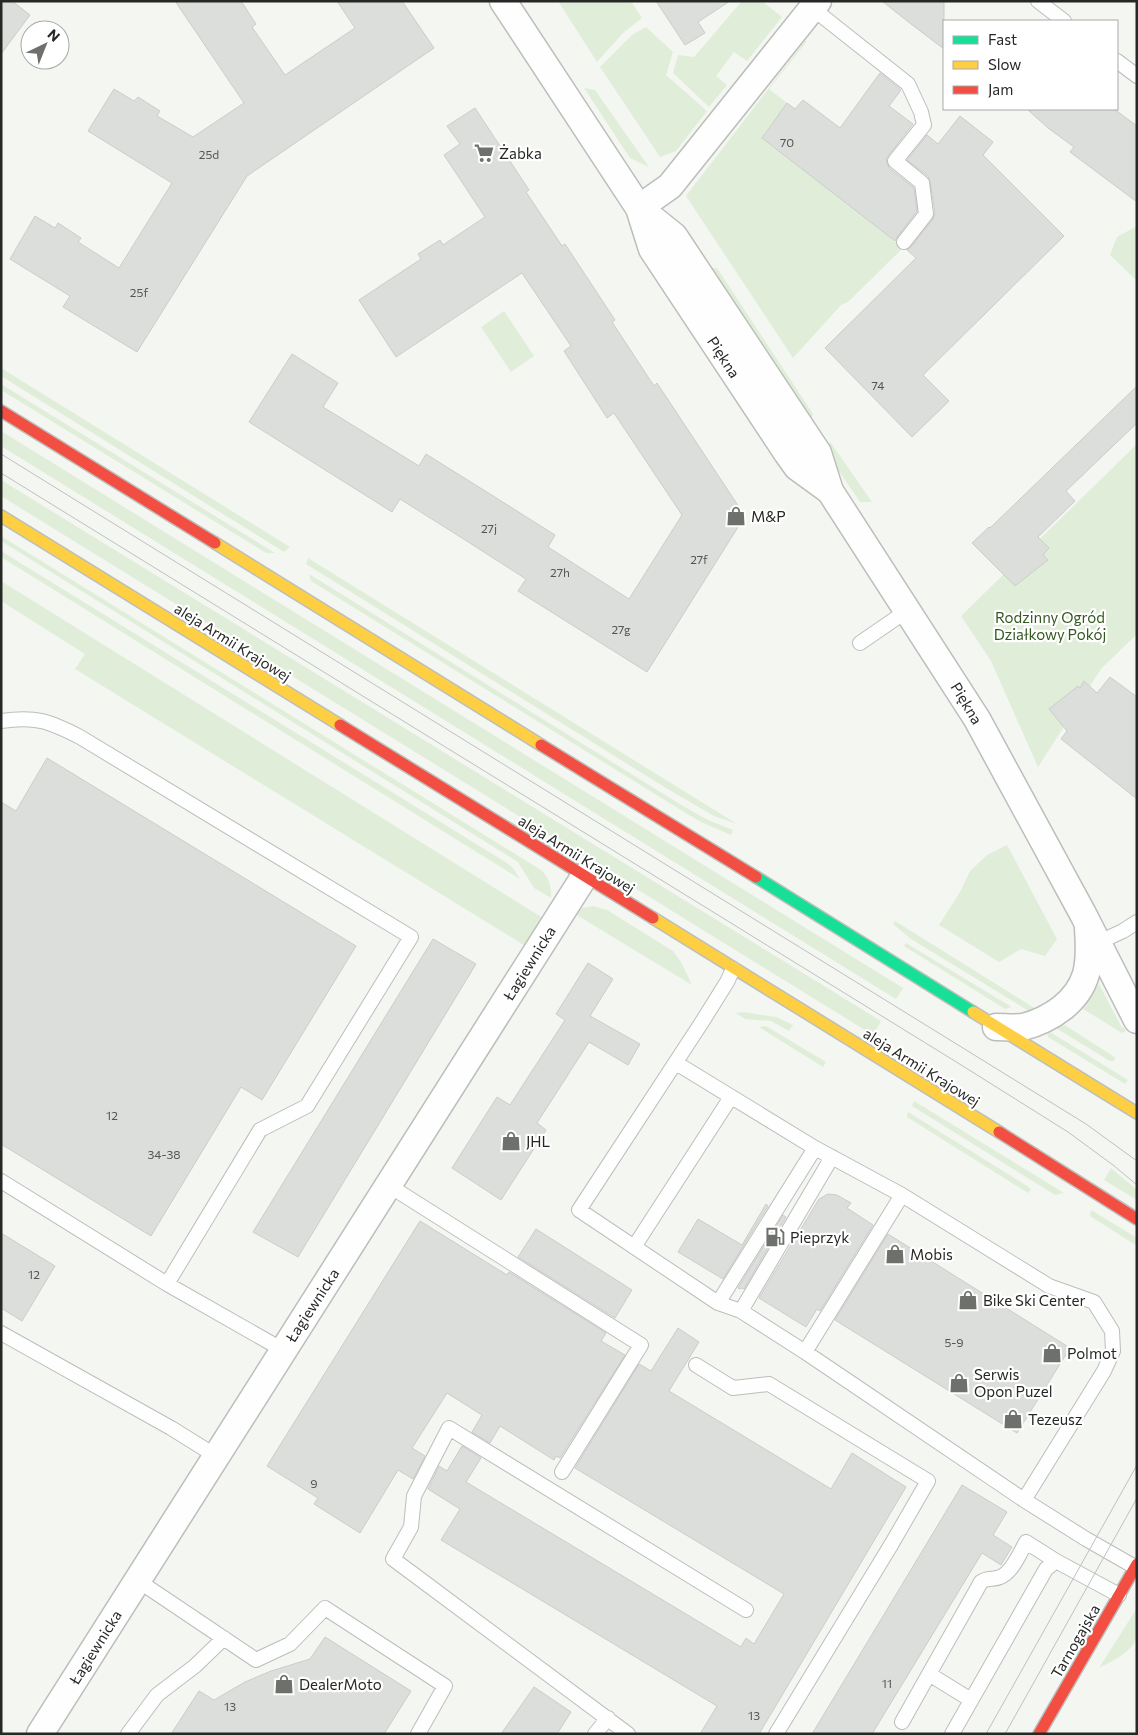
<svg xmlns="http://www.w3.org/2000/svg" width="1138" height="1735" font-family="Commissioner,sans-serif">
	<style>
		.green { fill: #e0eed9 }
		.building { fill: #dcdedb; stroke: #cbcdca }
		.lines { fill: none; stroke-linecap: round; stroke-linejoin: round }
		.lane-casing { stroke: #bcbebb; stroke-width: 16 }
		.street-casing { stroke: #bcbebb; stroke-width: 29 }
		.fast-casing { stroke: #bcbebb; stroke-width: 14 }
		.slow-casing { stroke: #bcbebb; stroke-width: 14 }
		.jam-casing { stroke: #bcbebb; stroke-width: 14 }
		.lane { stroke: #fdfefd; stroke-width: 14 }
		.street { stroke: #fdfefd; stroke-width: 26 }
		.fast { stroke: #16e098; stroke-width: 11 }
		.slow { stroke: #ffcf43; stroke-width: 11 }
		.jam { stroke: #f24e42; stroke-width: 11 }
		.tram { stroke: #bfc0bf; stroke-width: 1 }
		.labels { text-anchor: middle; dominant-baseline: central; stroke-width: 4.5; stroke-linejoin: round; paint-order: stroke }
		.number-label { font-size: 12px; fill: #545652 }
		.poi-label { font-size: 15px; fill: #262825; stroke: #fff; text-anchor: start }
		.street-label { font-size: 15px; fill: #262825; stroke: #fff }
		.park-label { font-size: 15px; fill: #345821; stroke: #fff }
	</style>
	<rect width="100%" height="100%" fill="#f3f6f1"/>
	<path class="green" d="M 558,1 L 631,1 L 642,18 L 623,33 L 597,62 Z
		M 742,1 L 762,1 L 782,17 L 747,61 L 734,52 L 716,76 L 727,85 L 709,107 L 673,73 L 678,55 L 694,57 Z
		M 646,27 L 673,52 L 666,75 L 707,111 L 676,151 L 660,157 L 600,67 L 632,35 Z
		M 805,41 L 807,41 L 769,89 L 787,103 L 762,138 L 828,187 L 903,248 L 848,302 L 841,305 L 793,358 L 686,196 Z
		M 584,88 L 595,90 L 649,167 L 630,158 Z
		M 1137,226 L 1137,281 L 1110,255 L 1117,237 Z
		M 708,268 L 717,268 L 813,414 L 810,423 Z
		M 504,311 L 534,356 L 511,372 L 481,327 Z
		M 1,368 L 290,547 L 284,552 L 1,376 Z
		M 1,384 L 275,553 L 266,553 L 1,390 Z
		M 1,431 L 903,988 L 896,999 L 1,446 Z
		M 819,442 L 831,443 L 872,502 L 860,502 Z
		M 1137,444 L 1137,634 L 1101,669 L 1038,767 L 991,661 L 961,616 Z
		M 1,480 L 881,1021 L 873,1035 L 1,496 Z
		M 1,536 L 541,870 C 549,877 552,888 551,898 L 534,888 L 518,862 L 1,541 Z
		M 1,551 L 507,863 L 512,867 L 520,879 L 1,557 Z
		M 308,558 L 737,824 L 714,816 L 666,788 L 306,564 Z
		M 309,574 L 683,806 L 708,820 L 733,830 L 731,835 L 701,822 L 684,812 L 311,581 Z
		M 1,581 L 546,920 L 527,947 L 75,669 L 85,654 L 1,601 Z
		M 1007,845 L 1057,939 L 1045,956 L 1021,949 L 999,962 L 939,925 L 960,892 L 970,871 L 987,855 Z
		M 593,906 L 607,910 L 673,951 L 681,962 L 692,985 L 575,914 L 582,908 Z
		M 895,921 L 1036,1009 L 1029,1011 L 911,939 L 893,924 Z
		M 906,943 L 1010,1006 L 1011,1007 L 1005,1009 L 904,946 Z
		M 1099,984 L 1122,1028 L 1123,1027 L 1126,1031 L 1122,1033 L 1083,1009 Z
		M 743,1012 L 776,1017 L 793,1025 L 789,1031 L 771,1021 L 745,1019 L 736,1013 Z
		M 1060,1022 L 1113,1056 L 1115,1058 L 1114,1061 L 1110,1061 L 1054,1027 Z
		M 766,1026 L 826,1062 L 823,1067 L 759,1027 Z
		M 1050,1032 L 1128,1080 L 1125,1084 L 1048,1037 L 1047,1034 Z
		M 914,1101 L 1064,1193 L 1055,1195 L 912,1106 Z
		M 908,1112 L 1024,1184 L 1031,1189 L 1028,1193 L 907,1117 Z
		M 1111,1168 L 1137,1190 L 1137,1200 L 1104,1180 Z
		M 1091,1210 L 1137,1238 L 1137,1246 L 1090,1216 Z
		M 1137,1608 C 1137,1617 1138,1627 1137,1636 C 1134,1651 1111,1662 1099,1668 Z"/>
	<path class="building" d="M 1,1 L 12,1 L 30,15 L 1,54 Z
		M 175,1 L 241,1 L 256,24 L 252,27 L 285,75 L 355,28 L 337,1 L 402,1 L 434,48 L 247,176 L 137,352 L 63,307 L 70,296 L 10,259 L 35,216 L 55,228 L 58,223 L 81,238 L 78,242 L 119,268 L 172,183 L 88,131 L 114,89 L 134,101 L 138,97 L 160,111 L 157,116 L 193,137 L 244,103 Z
		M 656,1 L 730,1 L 698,22 L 705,33 L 685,45 Z
		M 882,1 L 944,1 L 944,49 L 911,24 Z
		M 880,73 L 901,90 L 889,106 L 913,124 L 888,156 L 886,160 L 889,168 L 914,188 L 917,211 L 897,237 L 895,241 L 762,138 L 787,103 L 795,109 L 803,100 L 840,128 Z
		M 475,108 L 529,190 L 526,192 L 562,246 L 565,244 L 615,320 L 612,322 L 654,386 L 657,383 L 745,516 L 647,672 L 518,591 L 526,579 L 462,538 L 400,499 L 392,512 L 249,422 L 292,354 L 338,383 L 323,407 L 419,466 L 426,454 L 490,494 L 555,535 L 548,547 L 629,599 L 682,515 L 614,413 L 607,418 L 564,351 L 571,346 L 522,273 L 396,357 L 359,300 L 421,259 L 418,254 L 440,240 L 443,245 L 485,217 L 444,155 L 460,144 L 447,126 Z
		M 1027,109 L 1114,109 L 1137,126 L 1137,202 L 1070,152 L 1074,147 L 1048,128 Z
		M 960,116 L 993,142 L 983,155 L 1064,236 L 923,375 L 949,401 L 912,437 L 825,348 L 916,258 L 907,250 L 911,247 L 933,219 L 935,213 L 930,181 L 928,176 L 907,160 L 927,135 L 938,144 Z
		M 1137,386 L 1137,423 L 1066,491 L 1075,501 L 1038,537 L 1049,548 L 1043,555 L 1048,560 L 1015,586 L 972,543 L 989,527 L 990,528 Z
		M 1110,677 L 1137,697 L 1137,799 L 1061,739 L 1067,731 L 1049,709 L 1078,686 L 1080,688 L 1084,681 L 1097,693 Z
		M 47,758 L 356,946 L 262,1100 L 241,1087 L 151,1236 L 1,1144 L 1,802 L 16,811 Z
		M 433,939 L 476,964 L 298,1257 L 253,1232 Z
		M 588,963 L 613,979 L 590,1016 L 640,1044 L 628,1065 L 589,1042 L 537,1123 L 546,1130 L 501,1200 L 452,1168 L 497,1097 L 510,1105 L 565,1020 L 556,1014 Z
		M 828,1194 L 837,1195 L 851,1203 L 847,1208 L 873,1225 L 820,1311 L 817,1309 L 806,1327 L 759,1298 L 819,1199 Z
		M 766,1204 L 768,1206 L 723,1279 L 678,1252 L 698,1219 L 742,1245 Z
		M 783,1215 L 786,1217 L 744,1289 L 742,1288 L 740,1289 L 738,1288 Z
		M 420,1221 L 507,1275 L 509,1272 L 606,1333 L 601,1341 L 625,1355 L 560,1458 L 556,1456 L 554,1460 L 500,1426 L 490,1443 L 472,1432 L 482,1415 L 447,1393 L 412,1448 L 425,1456 L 413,1479 L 398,1470 L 360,1533 L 314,1504 L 318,1498 L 267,1466 Z
		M 536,1229 L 632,1290 L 615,1318 L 518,1257 Z
		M 1,1233 L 55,1266 L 22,1321 L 1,1308 Z
		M 888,1234 L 1070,1348 L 1017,1433 L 835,1320 Z
		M 678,1328 L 699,1342 L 669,1391 L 831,1489 L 852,1453 L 906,1487 L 759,1734 L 700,1734 L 717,1706 L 441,1540 L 460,1509 L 428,1489 L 439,1466 L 447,1471 L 462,1446 L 481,1458 L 466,1482 L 741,1647 L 746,1638 L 754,1644 L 784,1594 L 575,1468 L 639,1364 L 651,1371 Z
		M 962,1485 L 1007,1512 L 993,1535 L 1012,1547 L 1001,1565 L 982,1553 L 872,1734 L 812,1734 Z
		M 325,1637 L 411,1691 L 384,1734 L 171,1734 L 199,1691 L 214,1700 L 245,1682 L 271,1671 L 310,1659 Z
		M 534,1687 L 571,1712 L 557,1734 L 501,1734 Z"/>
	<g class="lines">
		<defs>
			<path id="lane" d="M 1038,1 L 1064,21
				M 812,8 L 908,84 L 921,112 L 924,125 L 895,161 L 922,183 L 926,214 L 904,242
				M 1117,61 L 1137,76
				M 860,643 L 908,610
				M 1,721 C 36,716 49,721 80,737 L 411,937 L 307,1106 L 260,1130 L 167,1284 L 1,1181
				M 1097,943 L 1123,931 L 1137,922
				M 733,969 L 727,982 L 702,1022 L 579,1210 L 718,1303 L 741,1311 L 805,1352 L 1024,1500 L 1086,1539 L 1135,1567
				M 676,1063 L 815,1148 L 902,1195 L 1049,1286 L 1094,1302 L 1112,1331 L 1113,1351 L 1104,1371 L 1024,1500
				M 388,1185 L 641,1345 L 562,1472
				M 634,1247 L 731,1097
				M 167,1284 L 283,1350
				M 718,1303 L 815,1148
				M 741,1311 L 832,1157
				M 1,1333 L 171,1428 L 216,1456
				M 805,1352 L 902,1195
				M 696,1365 L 733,1388 L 769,1384 L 928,1481 L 891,1545 L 776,1734
				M 137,1580 L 256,1660 L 290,1644 L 325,1608 L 445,1686 L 418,1734
				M 929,1674 L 981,1582 C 987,1577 994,1580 1000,1577 C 1012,1573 1020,1553 1026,1542 L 1056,1561
				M 902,1722 L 929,1674 L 971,1700
				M 128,1734 L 157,1695 L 195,1666 L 224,1638
				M 595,1734 L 608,1718
				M 628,1734 L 393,1559 L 411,1527 L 414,1496 L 449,1428 L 746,1610
				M 952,1734 L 1046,1569 L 1056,1561 L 1119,1595"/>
			<path id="street" d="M 503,1 L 639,208 L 652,249 L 787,453 L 797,467 L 830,491
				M 639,208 L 674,236 L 818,453 L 830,491 L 977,719 L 1083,914 L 1137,1020
				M 639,208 L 670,186 L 818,1
				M 996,1027 C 1005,1027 1015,1028 1023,1027 C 1050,1020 1078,1002 1086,974 C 1090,960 1089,942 1088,928
				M 40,1734 L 584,877"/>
			<path id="fast" d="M 756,877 L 973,1012"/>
			<path id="slow" d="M 1,516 L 340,725
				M 215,543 L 541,745
				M 653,918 L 999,1132
				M 973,1012 L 1137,1113"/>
			<path id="jam" d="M 1,411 L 215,543
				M 340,725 L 653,918
				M 541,745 L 756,877
				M 999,1132 L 1137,1219
				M 1039,1734 L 1137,1564"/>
		</defs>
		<use href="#lane" class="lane-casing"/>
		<use href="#street" class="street-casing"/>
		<use href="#fast" class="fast-casing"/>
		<use href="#slow" class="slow-casing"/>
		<use href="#jam" class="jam-casing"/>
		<use href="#lane" class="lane"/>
		<use href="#street" class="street"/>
		<use href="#fast" class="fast"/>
		<use href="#slow" class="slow"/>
		<use href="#jam" class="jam"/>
		<path class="tram" d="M 1,454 L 1086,1124 L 1137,1161
			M 1,473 L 958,1063 L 1068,1132 L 1113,1165 L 1137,1185
			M 986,1734 L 1137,1465
			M 1005,1734 L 1137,1498"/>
	</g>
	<defs>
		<symbol id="supermarket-bare" viewBox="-9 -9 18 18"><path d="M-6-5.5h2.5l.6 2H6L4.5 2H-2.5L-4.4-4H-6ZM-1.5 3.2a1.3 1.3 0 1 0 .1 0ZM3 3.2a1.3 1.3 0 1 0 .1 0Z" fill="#6e706c" stroke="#fff" stroke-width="2.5" paint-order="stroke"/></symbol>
		<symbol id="shop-bare" viewBox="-9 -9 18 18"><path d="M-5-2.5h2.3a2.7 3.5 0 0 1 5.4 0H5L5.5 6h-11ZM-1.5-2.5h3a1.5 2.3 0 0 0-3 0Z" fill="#6e706c" stroke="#fff" stroke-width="2.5" paint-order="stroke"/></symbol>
		<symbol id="fuel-bare" viewBox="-9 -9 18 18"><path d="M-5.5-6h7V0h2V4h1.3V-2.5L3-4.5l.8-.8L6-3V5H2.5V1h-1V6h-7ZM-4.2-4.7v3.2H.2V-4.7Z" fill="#6e706c" stroke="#fff" stroke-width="2.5" paint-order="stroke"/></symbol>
	</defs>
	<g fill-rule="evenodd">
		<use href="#supermarket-bare" x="470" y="139" width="28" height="28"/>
		<use href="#shop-bare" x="722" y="502" width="28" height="28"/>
		<use href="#shop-bare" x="497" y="1127" width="28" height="28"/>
		<use href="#fuel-bare" x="761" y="1223" width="28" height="28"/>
		<use href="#shop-bare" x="881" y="1240" width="28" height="28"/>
		<use href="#shop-bare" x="954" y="1286" width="28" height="28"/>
		<use href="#shop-bare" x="1038" y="1339" width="28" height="28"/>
		<use href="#shop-bare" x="945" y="1369" width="28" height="28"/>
		<use href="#shop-bare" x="999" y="1405" width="28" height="28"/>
		<use href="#shop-bare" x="270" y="1670" width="28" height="28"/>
	</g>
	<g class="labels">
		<g class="number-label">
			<text x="787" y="142">70</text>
			<text x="209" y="154">25d</text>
			<text x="139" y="292">25f</text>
			<text x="878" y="385">74</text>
			<text x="489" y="528">27j</text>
			<text x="699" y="559">27f</text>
			<text x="560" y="572">27h</text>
			<text x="621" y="629">27g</text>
			<text x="112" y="1115">12</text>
			<text x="164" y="1154">34-38</text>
			<text x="34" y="1274">12</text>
			<text x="954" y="1342">5-9</text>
			<text x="314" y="1483">9</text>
			<text x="887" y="1683">11</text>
			<text x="230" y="1706">13</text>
			<text x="754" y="1715">13</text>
		</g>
		<g class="poi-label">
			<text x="499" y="153">Żabka</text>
			<text x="751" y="516">M&amp;P</text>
			<text x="526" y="1141">JHL</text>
			<text x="790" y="1237">Pieprzyk</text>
			<text x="910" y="1254">Mobis</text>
			<text x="983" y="1300">Bike Ski Center</text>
			<text x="1067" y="1353">Polmot</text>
			<text x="974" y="1374">Serwis<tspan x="974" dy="17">Opon Puzel</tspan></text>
			<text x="1028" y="1419">Tezeusz</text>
			<text x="299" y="1684">DealerMoto</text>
		</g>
		<g class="street-label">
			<text transform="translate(724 357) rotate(57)">Piękna</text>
			<text transform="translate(233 642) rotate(32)">aleja Armii Krajowej</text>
			<text transform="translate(967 703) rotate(59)">Piękna</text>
			<text transform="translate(577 854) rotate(32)">aleja Armii Krajowej</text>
			<text transform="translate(529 963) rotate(-58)">Łagiewnicka</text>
			<text transform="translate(922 1067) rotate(32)">aleja Armii Krajowej</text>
			<text transform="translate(312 1305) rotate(-57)">Łagiewnicka</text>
			<text transform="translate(1075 1641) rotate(-60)">Tarnogajska</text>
			<text transform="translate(95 1647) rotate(-58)">Łagiewnicka</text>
		</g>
		<g class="park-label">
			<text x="1050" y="617">Rodzinny Ogród<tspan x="1050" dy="17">Działkowy Pokój</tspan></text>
		</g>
	</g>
	<rect width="1138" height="1735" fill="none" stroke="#262825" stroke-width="5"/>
	<rect x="943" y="20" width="175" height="90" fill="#ffffff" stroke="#a8a9a8"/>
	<rect x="953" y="36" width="25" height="8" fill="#16e098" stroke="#a8a9a8"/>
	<text x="988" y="45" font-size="15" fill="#262825">Fast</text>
	<rect x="953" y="61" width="25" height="8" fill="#ffcf43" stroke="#a8a9a8"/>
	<text x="988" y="70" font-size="15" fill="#262825">Slow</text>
	<rect x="953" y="86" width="25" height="8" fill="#f24e42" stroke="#a8a9a8"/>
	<text x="988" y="95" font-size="15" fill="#262825">Jam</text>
	<g transform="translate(45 45) rotate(43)"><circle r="24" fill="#ffffff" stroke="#a8a9a8"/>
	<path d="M0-4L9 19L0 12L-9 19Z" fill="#6e706c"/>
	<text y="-8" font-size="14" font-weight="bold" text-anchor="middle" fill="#262825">N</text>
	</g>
</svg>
